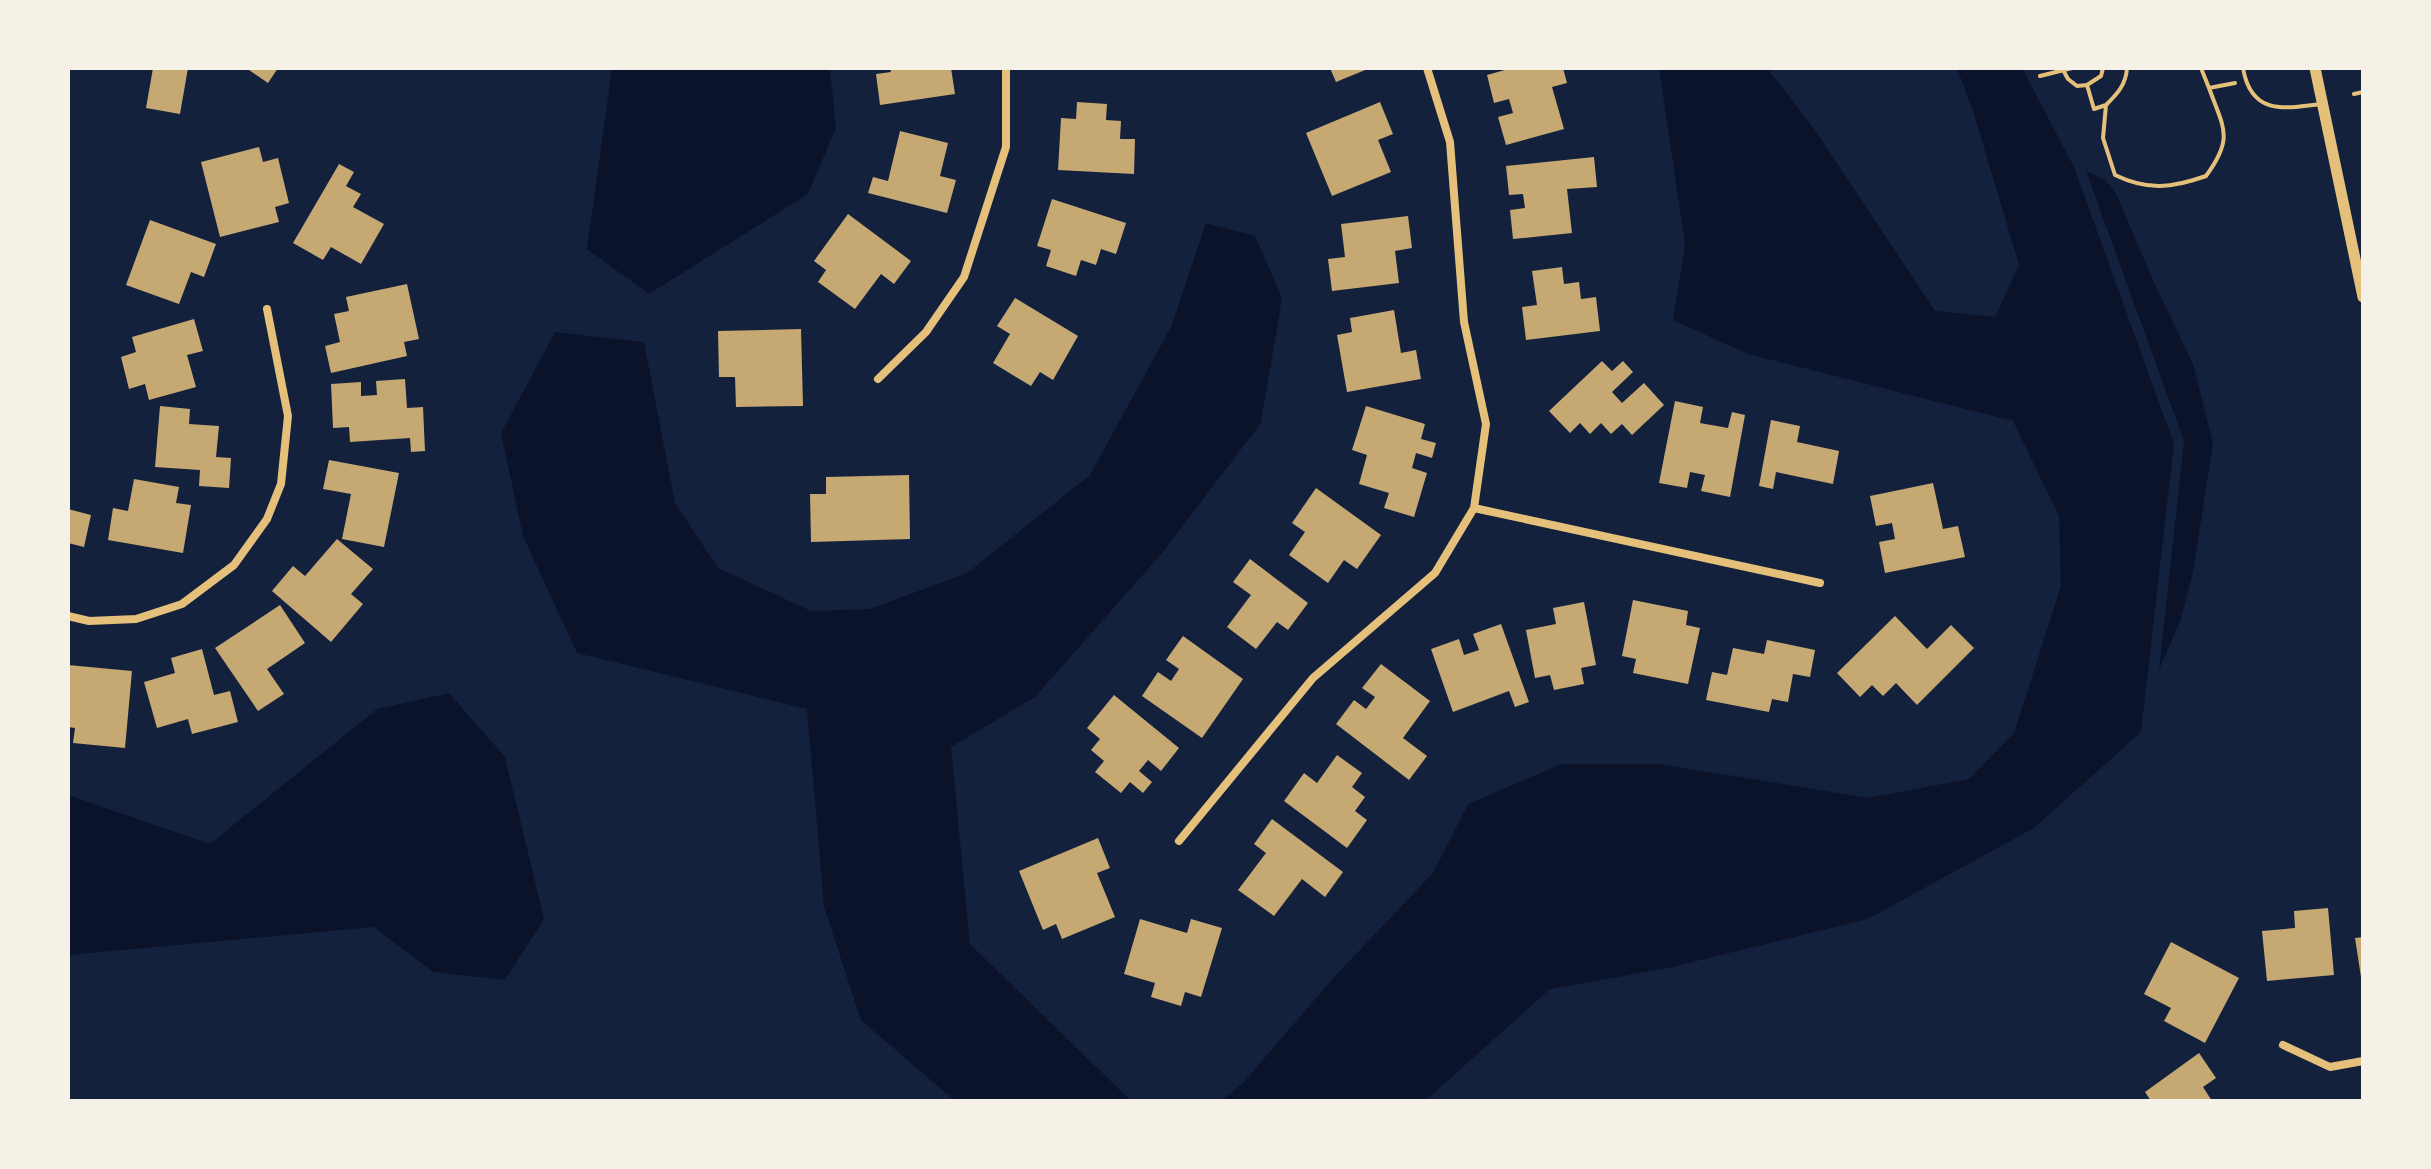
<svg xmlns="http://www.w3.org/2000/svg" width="2431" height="1169" font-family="'Varela Round',sans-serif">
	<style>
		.water { fill: #0b132b }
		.building { fill: #c6a872 }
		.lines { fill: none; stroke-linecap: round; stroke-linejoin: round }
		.path { stroke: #e5c07b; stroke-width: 4 }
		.service { stroke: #e5c07b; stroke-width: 4 }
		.minor { stroke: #e5c07b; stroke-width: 8 }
		.tertiary { stroke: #e5c07b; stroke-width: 11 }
	</style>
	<rect width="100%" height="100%" fill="#14213d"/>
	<path class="water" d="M 612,68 L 830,68 L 836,128 L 808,194 L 649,294 L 587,249 Z
		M 1659,68 L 1767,68 L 1815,130 L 1935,311 L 1995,317 L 2019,265 L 1974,114 L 1957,68 L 2022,68 L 2074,167 L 2174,444 L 2141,732 L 2034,828 L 1868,919 L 1668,968 L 1550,989 L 1425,1101 L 1221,1101 L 1243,1083 L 1335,976 L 1433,873 L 1468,804 L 1561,764 L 1660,764 L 1868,798 L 1969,779 L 2014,733 L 2061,586 L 2059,516 L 2013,421 L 1748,354 L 1673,320 L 1685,244 Z
		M 2086,171 L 2105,180 L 2116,193 L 2151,276 L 2193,364 L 2213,444 L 2193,572 L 2181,619 L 2159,670 L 2184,441 Z
		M 1206,223 L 1255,236 L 1282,298 L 1261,423 L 1163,552 L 1035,697 L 951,747 L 970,944 L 1131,1101 L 955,1101 L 861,1020 L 824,907 L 807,709 L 577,653 L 523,536 L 501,433 L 555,332 L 644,342 L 675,503 L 718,568 L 811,611 L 870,609 L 967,573 L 1090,475 L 1171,327 Z
		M 449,693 L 505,757 L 544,919 L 505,980 L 433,972 L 374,927 L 68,955 L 68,795 L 210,844 L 377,709 Z"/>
	<path class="building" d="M 153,68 L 188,68 L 180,114 L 146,108 Z
		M 246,68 L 278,68 L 268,83 Z
		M 890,68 L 951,68 L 955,94 L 880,105 L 876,74 L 891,72 Z
		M 1330,68 L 1370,68 L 1336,82 Z
		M 1512,68 L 1563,68 L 1567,83 L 1552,87 L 1564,129 L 1506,145 L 1498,117 L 1513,113 L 1509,99 L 1494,103 L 1487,75 Z
		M 1077,102 L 1107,104 L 1106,120 L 1121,121 L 1120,139 L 1135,139 L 1134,174 L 1058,170 L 1061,118 L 1076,119 Z
		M 1380,102 L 1393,134 L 1378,140 L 1391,172 L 1332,196 L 1306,133 Z
		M 900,131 L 948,143 L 940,176 L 956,180 L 947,213 L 868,193 L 873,177 L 888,181 Z
		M 259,147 L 263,162 L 278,158 L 289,203 L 275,207 L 279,222 L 220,237 L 201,162 Z
		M 1594,157 L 1597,187 L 1567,189 L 1572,233 L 1513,239 L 1510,210 L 1525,208 L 1523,194 L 1509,195 L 1506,166 Z
		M 339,164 L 354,172 L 346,186 L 361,194 L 353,207 L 384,224 L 361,264 L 331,247 L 323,260 L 293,243 Z
		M 1052,199 L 1126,223 L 1116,254 L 1101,249 L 1096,265 L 1081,260 L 1076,276 L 1046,266 L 1051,250 L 1037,246 Z
		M 848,214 L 911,261 L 894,284 L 881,274 L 855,309 L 818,282 L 826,270 L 814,261 Z
		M 1408,216 L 1412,248 L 1395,251 L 1399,283 L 1332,291 L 1328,259 L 1345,257 L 1341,224 Z
		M 150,220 L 216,244 L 204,277 L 191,272 L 179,304 L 126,285 Z
		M 1562,267 L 1564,284 L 1579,282 L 1581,299 L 1596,297 L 1600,331 L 1526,340 L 1522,307 L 1537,305 L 1532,271 Z
		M 407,284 L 419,339 L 404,342 L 407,356 L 331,373 L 325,346 L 340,342 L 334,314 L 349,311 L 346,297 Z
		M 1015,298 L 1078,336 L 1053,380 L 1040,372 L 1031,386 L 993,363 L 1010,334 L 997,326 Z
		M 1394,310 L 1401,353 L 1416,350 L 1421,379 L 1347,392 L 1337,335 L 1352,332 L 1350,318 Z
		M 194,319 L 203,351 L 187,355 L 196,387 L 149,400 L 145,384 L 129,389 L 121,357 L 136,352 L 132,337 Z
		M 801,329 L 803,406 L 736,407 L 735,377 L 719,377 L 718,331 Z
		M 1602,361 L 1612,371 L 1623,361 L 1633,372 L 1612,392 L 1622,403 L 1644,383 L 1664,405 L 1632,435 L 1622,424 L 1611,434 L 1601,423 L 1590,434 L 1580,423 L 1570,433 L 1549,411 Z
		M 405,379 L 407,408 L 423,407 L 425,451 L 411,452 L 410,438 L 350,442 L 349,427 L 333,428 L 331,384 L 361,382 L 361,396 L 377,395 L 376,381 Z
		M 1675,401 L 1703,407 L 1700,423 L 1728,428 L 1732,412 L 1745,415 L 1730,497 L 1701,491 L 1705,475 L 1690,472 L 1687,488 L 1659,483 Z
		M 160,406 L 190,409 L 189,424 L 219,426 L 216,457 L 231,458 L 229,488 L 199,486 L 200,470 L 155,467 Z
		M 1366,406 L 1425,424 L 1421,439 L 1436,443 L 1432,458 L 1416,453 L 1412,468 L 1427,473 L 1414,517 L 1384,508 L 1389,493 L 1359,484 L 1367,455 L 1352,450 Z
		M 1771,420 L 1800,426 L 1797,442 L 1839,451 L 1833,484 L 1776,472 L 1773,489 L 1759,486 Z
		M 329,460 L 399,473 L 384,547 L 342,539 L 351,494 L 323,489 Z
		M 909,475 L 910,539 L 811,542 L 810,494 L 826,494 L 826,477 Z
		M 134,479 L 179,487 L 176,503 L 191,505 L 183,553 L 108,540 L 113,508 L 128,511 Z
		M 1933,483 L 1943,529 L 1958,526 L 1965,557 L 1885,573 L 1879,542 L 1895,539 L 1892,523 L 1876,526 L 1870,496 Z
		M 1316,488 L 1381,535 L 1357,569 L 1344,560 L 1328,583 L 1289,555 L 1305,532 L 1292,523 Z
		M 68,509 L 91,515 L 84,547 L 68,543 Z
		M 337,539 L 373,569 L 351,594 L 363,604 L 331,642 L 272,591 L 293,566 L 305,576 Z
		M 1250,559 L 1308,603 L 1288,630 L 1277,622 L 1256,649 L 1227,627 L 1251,595 L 1233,582 Z
		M 1633,600 L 1688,611 L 1686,625 L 1700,628 L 1688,684 L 1633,673 L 1636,659 L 1622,656 Z
		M 1584,602 L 1596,665 L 1581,668 L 1584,684 L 1554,690 L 1550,675 L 1535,678 L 1526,630 L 1556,624 L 1553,608 Z
		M 280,605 L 305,643 L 267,669 L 284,694 L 258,711 L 215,648 Z
		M 1895,616 L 1927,649 L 1951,625 L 1974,648 L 1917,705 L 1896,683 L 1883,696 L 1872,685 L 1860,697 L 1837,673 Z
		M 1501,624 L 1529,702 L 1515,707 L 1509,691 L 1453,712 L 1431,649 L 1459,639 L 1464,655 L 1479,650 L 1473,634 Z
		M 1183,636 L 1243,679 L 1202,738 L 1142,696 L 1158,672 L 1171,681 L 1179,669 L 1166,660 Z
		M 1767,640 L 1815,650 L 1810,677 L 1793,674 L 1788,702 L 1772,699 L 1769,712 L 1706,700 L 1712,672 L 1727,675 L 1733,648 L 1764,654 Z
		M 202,649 L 214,695 L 230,691 L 238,722 L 192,734 L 188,719 L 157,728 L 144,682 L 175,673 L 171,658 Z
		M 1381,664 L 1430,701 L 1403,738 L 1427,756 L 1409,780 L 1336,724 L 1354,700 L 1366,709 L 1375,697 L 1362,688 Z
		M 68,665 L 132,671 L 125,748 L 73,743 L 75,728 L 68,727 Z
		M 1114,695 L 1179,748 L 1161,771 L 1148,760 L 1139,771 L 1152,782 L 1143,793 L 1130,782 L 1121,793 L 1095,772 L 1104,761 L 1091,750 L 1100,739 L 1087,728 Z
		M 1337,755 L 1362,773 L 1352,787 L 1365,797 L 1355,811 L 1367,820 L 1347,848 L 1284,801 L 1304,773 L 1317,783 Z
		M 1272,819 L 1343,872 L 1325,897 L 1302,879 L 1274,916 L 1238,890 L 1266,853 L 1254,844 Z
		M 1098,838 L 1110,868 L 1097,873 L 1115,917 L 1062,939 L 1056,924 L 1043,930 L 1019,871 Z
		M 2328,908 L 2334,975 L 2267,981 L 2262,931 L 2295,928 L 2294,911 Z
		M 1140,919 L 1187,933 L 1191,919 L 1222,928 L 1201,997 L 1185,992 L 1181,1006 L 1151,997 L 1155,983 L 1124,974 Z
		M 2363,937 L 2363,977 L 2361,977 L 2355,938 Z
		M 2171,942 L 2239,978 L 2205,1043 L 2164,1021 L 2171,1008 L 2144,994 Z
		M 2199,1053 L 2216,1078 L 2203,1087 L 2212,1101 L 2151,1101 L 2145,1092 Z"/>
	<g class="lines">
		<path class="path" d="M 2062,68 L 2068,79 L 2077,86 L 2087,85 L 2094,109 L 2106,105 L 2103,138 L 2115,175 C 2148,191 2172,188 2206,176 C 2234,138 2224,129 2209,88 L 2235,83
			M 2201,68 L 2209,88
			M 2040,76 L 2072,68
			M 2087,85 L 2101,76 L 2103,68
			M 2354,94 L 2363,92
			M 2106,105 C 2117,94 2126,85 2127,68"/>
		<path class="service" d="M 2243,68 C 2251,115 2283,109 2321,104"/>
		<path class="minor" d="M 878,379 L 926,332 L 964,277 L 1006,147 L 1006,68
			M 1474,508 L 1820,583
			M 68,616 L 89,621 L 136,619 L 182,604 L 234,565 L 267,519 L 281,484 L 288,416 L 267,309
			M 1179,841 L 1313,678 L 1435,573 L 1474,508 L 1486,424 L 1464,322 L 1450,142 L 1427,68
			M 2283,1045 L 2330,1067 L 2363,1061"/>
		<path class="tertiary" d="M 2315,68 L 2363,297"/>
	</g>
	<rect width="2431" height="1169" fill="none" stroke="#f6f1e7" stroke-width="140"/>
</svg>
